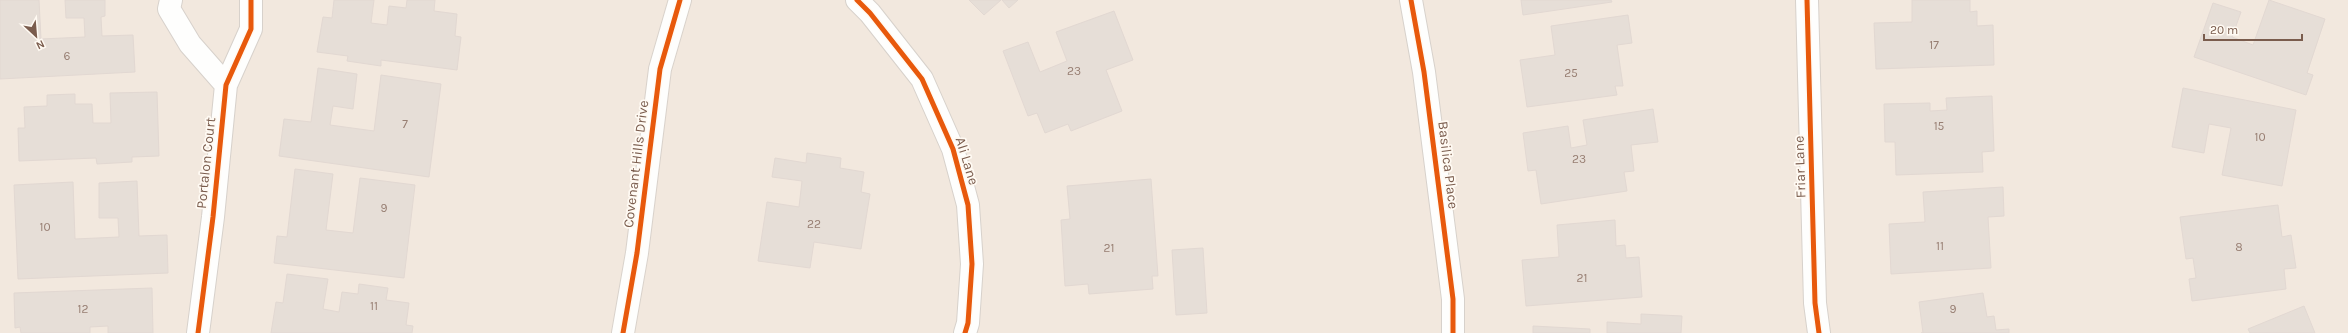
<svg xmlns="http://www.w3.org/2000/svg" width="2348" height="333" font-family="Karla,sans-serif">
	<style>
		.residential { fill: #f2e8de }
		.building { fill: #e6ded7; stroke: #e2d8d2 }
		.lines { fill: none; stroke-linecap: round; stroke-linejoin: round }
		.street-casing { stroke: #d7d1cb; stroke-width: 24 }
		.secondary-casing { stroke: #d9d2cb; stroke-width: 24 }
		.street { stroke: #fefefd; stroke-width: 22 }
		.secondary { stroke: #fefefd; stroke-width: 22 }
		.cycleway-casing { stroke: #fffaf3; stroke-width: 8 }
		.cycleway { stroke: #e8590c; stroke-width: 5 }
		.labels { text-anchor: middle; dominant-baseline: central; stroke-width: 3.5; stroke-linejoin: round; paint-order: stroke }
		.number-label { font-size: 12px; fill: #977e72 }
		.street-label { font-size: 14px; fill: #7a5c4d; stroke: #fffaf3 }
	</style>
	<rect width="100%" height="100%" fill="#f9f5f0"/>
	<path class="residential" d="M 0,0 L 2348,0 L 2348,333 L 0,333 Z"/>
	<path class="building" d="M 0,0 L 39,0 L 41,39 L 85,37 L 84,18 L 66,18 L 65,0 L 105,0 L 105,16 L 101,17 L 102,36 L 133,35 L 135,72 L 0,79 Z
		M 334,0 L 374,0 L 371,23 L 387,25 L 389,6 L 406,8 L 407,0 L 435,0 L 434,11 L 457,14 L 455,36 L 461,37 L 457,70 L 381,60 L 381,66 L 347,61 L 348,56 L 317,52 L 323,17 L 332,18 Z
		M 969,0 L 1001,0 L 984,15 Z
		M 1002,0 L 1018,0 L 1009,8 Z
		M 1521,0 L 1611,0 L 1612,2 L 1523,15 Z
		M 1912,0 L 1970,0 L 1970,12 L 1977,11 L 1977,26 L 1993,25 L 1994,65 L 1876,69 L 1874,23 L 1912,22 Z
		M 2269,0 L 2325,19 L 2307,73 L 2313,75 L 2306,95 L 2194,57 L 2213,3 L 2241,12 L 2232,37 L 2253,45 Z
		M 1114,11 L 1133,60 L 1106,70 L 1122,111 L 1071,131 L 1068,124 L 1045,133 L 1037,113 L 1028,116 L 1003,51 L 1028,42 L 1040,72 L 1067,61 L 1056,32 Z
		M 1628,15 L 1632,43 L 1617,45 L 1623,86 L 1615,86 L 1617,95 L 1527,107 L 1520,60 L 1555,55 L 1551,26 Z
		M 318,68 L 357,74 L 353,109 L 333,106 L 330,125 L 374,131 L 381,75 L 441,84 L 429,177 L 279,156 L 284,119 L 311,122 Z
		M 2183,88 L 2296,110 L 2282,186 L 2222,175 L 2231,128 L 2209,124 L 2204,153 L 2172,147 Z
		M 157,92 L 159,156 L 132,157 L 132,162 L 97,164 L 96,158 L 19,161 L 18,128 L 25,128 L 24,107 L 47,106 L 47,95 L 75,94 L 75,104 L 92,104 L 93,123 L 111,123 L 110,93 Z
		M 1992,96 L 1994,151 L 1982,152 L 1983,172 L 1896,175 L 1895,142 L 1885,142 L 1884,104 L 1930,103 L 1930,111 L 1947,110 L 1946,98 Z
		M 1653,109 L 1658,142 L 1631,145 L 1634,171 L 1624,172 L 1627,191 L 1541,204 L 1536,170 L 1528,171 L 1523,133 L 1568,126 L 1571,148 L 1587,145 L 1583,120 Z
		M 807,153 L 841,158 L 840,168 L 864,172 L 861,192 L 870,194 L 861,249 L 814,242 L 810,268 L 758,261 L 767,202 L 799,207 L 802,181 L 772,177 L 775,158 L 806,163 Z
		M 295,169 L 333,174 L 326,230 L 353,233 L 360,178 L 415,185 L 404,278 L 274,263 L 277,236 L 287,237 Z
		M 1151,179 L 1158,276 L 1152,276 L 1153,289 L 1089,294 L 1088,284 L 1065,286 L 1061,220 L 1070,219 L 1067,186 Z
		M 137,181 L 139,236 L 167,235 L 168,273 L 18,279 L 14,185 L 73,182 L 75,239 L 119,237 L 118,218 L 99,218 L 99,183 Z
		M 2003,187 L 2004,216 L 1988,217 L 1991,268 L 1891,274 L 1889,224 L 1925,222 L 1923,192 Z
		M 2278,205 L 2282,237 L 2291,235 L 2296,268 L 2284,269 L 2286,289 L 2192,301 L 2189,279 L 2196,278 L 2193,258 L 2186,259 L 2180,217 Z
		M 1615,220 L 1616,246 L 1625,245 L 1626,258 L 1639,257 L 1642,297 L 1526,306 L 1522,260 L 1559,257 L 1557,225 Z
		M 1203,248 L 1207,313 L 1176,315 L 1172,250 Z
		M 287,274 L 328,279 L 323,309 L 339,312 L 342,292 L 358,294 L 359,284 L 388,288 L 386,300 L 409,303 L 406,325 L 413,326 L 412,333 L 271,333 L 276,302 L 283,303 Z
		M 152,288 L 153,333 L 108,333 L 108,326 L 90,327 L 90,333 L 21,333 L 20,327 L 15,328 L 14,293 Z
		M 1983,293 L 1987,317 L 1994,316 L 1996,330 L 2009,329 L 2009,333 L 1921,333 L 1923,333 L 1919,302 Z
		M 2304,306 L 2315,333 L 2250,333 L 2248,329 Z
		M 1641,314 L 1682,316 L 1681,333 L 1607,333 L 1607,322 L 1641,324 Z
		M 1533,326 L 1590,329 L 1590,333 L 1533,333 Z"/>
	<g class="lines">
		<defs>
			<path id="street" d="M 171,0 L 169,9 L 190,44 L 226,85
				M 857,0 L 870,13 L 922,79 L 953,149 L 968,205 L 972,264 L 968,323 L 965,333
				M 1411,0 L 1424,72 L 1453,299 L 1453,333
				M 1807,0 L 1815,303 L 1819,333
				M 198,333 L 213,217 L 226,85 L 251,29 L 251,0"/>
			<path id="secondary" d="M 623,333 L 637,253 L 660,69 L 680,0"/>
		</defs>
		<use href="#street" class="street-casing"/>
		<use href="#secondary" class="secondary-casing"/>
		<use href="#street" class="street"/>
		<use href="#secondary" class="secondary"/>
		<defs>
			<path id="cycleway" d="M 857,0 L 870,13 L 922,79 L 953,149 L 968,205 L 972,264 L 968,323 L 965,333
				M 1411,0 L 1424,72 L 1453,299 L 1453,333
				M 1807,0 L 1815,303 L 1819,333
				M 198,333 L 213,217 L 226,85 L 251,29 L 251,0
				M 623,333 L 637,253 L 660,69 L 680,0"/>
		</defs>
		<use href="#cycleway" class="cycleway-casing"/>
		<use href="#cycleway" class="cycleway"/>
	</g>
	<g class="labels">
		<g class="number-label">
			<text x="1934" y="45">17</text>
			<text x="67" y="56">6</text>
			<text x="1074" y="71">23</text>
			<text x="1571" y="73">25</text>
			<text x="405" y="124">7</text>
			<text x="1939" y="126">15</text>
			<text x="2260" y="137">10</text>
			<text x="1579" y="159">23</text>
			<text x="384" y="208">9</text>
			<text x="814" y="224">22</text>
			<text x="45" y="227">10</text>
			<text x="1940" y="246">11</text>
			<text x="2239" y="247">8</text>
			<text x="1109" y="248">21</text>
			<text x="1582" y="278">21</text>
			<text x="374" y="306">11</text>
			<text x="83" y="309">12</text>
			<text x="1953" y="309">9</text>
		</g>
		<g class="street-label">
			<text transform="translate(967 161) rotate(73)">Ali Lane</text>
			<text transform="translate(206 163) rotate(-84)">Portalon Court</text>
			<text transform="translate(636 164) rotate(-83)">Covenant Hills Drive</text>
			<text transform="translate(1448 165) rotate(83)">Basilica Place</text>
			<text transform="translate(1800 167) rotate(-92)">Friar Lane</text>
		</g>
	</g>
	<g transform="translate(36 36) rotate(154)" stroke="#fffaf3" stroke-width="3" paint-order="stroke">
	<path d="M0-3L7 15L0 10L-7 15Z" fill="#7a5c4d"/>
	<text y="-6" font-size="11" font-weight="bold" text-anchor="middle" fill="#7a5c4d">N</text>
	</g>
	<path d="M2204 34v6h98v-6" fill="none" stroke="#7a5c4d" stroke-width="2"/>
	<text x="2210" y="34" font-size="12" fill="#7a5c4d" stroke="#fffaf3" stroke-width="3" paint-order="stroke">20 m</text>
</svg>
